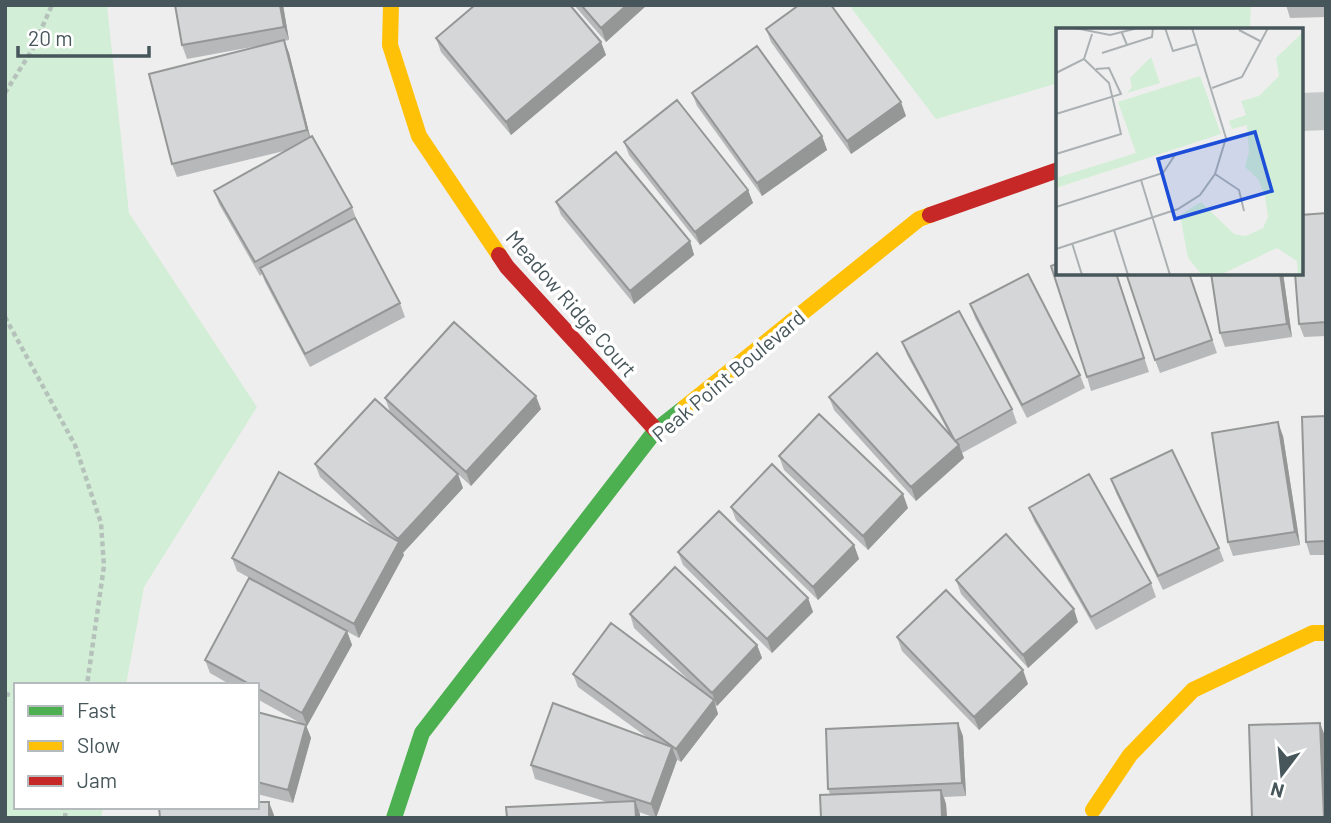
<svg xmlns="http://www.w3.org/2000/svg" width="1331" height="823" font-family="Barlow,sans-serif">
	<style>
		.green { fill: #d3eed6 }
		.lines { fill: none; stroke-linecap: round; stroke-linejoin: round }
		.path { stroke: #b5c2bb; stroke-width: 4.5; stroke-dasharray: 5 3.5; stroke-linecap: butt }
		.street { stroke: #c6c9ca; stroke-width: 38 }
		.fast { stroke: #4caf50; stroke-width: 16 }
		.slow { stroke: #ffc107; stroke-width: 16 }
		.jam { stroke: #c62828; stroke-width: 16 }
		.wall { fill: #b7b8b9 }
		.shaded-wall { fill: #959696 }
		.building { fill: #d5d6d7; stroke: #959696; stroke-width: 2 }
		.labels { text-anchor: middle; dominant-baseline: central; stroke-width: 7; stroke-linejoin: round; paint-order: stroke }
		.street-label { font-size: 21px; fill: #46565a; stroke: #fff }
		.inset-road { fill: none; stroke: #abb1b3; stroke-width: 2 }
		.view { fill: #1d4ed8; fill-opacity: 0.15; stroke: #1d4ed8; stroke-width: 3.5 }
		.inset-edge { fill: none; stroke: #46565a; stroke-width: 3.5 }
	</style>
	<rect width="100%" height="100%" fill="#efeeee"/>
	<path class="green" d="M 5,5 L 107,5 L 129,213 L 257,407 L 144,587 L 126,685 L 16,685 L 16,807 L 103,807 L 101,818 L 5,818 Z
		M 849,5 L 1251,5 L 1250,27 L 1239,30 L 1058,30 L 1058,83 L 936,119 Z"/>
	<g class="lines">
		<path class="path" d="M 5,93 L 32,50 L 52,5
			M 5,317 L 75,445 L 101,523 L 104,566 L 87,685
			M 5,694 L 16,696
			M 65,818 L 66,807"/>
		<path class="street" d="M 1301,112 L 1326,111"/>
		<path class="fast" d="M 394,818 L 422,733 L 656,430 L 684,408"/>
		<path class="slow" d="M 391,5 L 390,45 L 419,136 L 499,255
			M 684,408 L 919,219 L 930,215
			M 1093,810 L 1130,755 L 1193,690 L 1313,633 L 1326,633"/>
		<path class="jam" d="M 930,215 L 1058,170
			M 499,255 L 507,267 L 656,430"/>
	</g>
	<path class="wall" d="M 175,5 L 283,5 L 289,40 L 284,41 L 289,53 L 310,137 L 352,207 L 357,221 L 400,303 L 405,317 L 310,367 L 265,282 L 262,274 L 260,276 L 219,204 L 214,191 L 288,150 L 177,177 L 172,164 L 263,45 L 187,59 L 182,45 Z
		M 574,5 L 647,5 L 606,42 Z
		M 1286,5 L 1326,5 L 1326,17 L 1290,18 Z
		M 766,29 L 906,116 L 851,154 L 771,42 Z
		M 436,38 L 601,42 L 606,55 L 511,135 L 441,52 Z
		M 692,93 L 822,136 L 827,150 L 762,196 L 697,106 Z
		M 624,142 L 748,190 L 753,203 L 700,245 L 629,155 Z
		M 556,202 L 690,241 L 694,255 L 634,304 L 561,215 Z
		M 1326,213 L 1326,336 L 1304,337 L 1299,324 Z
		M 1116,273 L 1149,372 L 1091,391 L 1087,377 Z
		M 1189,273 L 1217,353 L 1160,373 L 1155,360 Z
		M 1283,273 L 1292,337 L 1225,347 L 1220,333 Z
		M 970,304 L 1080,375 L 1085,388 L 1027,418 L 975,318 Z
		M 902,342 L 1012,409 L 1017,423 L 962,453 L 964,458 L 916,501 L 834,410 L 829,397 L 950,435 L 907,355 Z
		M 385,398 L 541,409 L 471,486 L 390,412 Z
		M 1326,416 L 1326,555 L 1310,555 L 1306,542 Z
		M 1283,436 L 1300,545 L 1233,556 L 1228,542 Z
		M 779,456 L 908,508 L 868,550 L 784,470 Z
		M 315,464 L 463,488 L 403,553 L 404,555 L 359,638 L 237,571 L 232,558 L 376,529 L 320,477 Z
		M 1111,479 L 1219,548 L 1224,561 L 1163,590 L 1116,493 Z
		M 731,507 L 854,545 L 859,559 L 818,600 L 736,520 Z
		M 1029,508 L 1151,583 L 1156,597 L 1096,630 L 1034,521 Z
		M 678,552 L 808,598 L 813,612 L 772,653 L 683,565 Z
		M 956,580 L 1078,622 L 1028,668 L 961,594 Z
		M 630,614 L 757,645 L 762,658 L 717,706 L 715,705 L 718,714 L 681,762 L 676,759 L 677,760 L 656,818 L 639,812 L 640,818 L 607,802 L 535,779 L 531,765 L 648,738 L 578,687 L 573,674 L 698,689 L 634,628 Z
		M 347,631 L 352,645 L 307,726 L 306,726 L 311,738 L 293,803 L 257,794 L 257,712 L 304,725 L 257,699 L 257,685 L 231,685 L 210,673 L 205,660 Z
		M 897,637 L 1028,684 L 979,730 L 902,651 Z
		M 963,736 L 966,796 L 944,797 L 946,804 L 947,818 L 821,818 L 830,794 L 828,789 Z"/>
	<path class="shaded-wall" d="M 280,5 L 283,5 L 289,40 L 284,27 Z
		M 627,5 L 647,5 L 606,42 L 601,28 Z
		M 284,40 L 289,53 L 312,144 L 307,130 Z
		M 601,42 L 606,55 L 511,135 L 506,122 Z
		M 901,102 L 906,116 L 851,154 L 847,141 Z
		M 822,136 L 827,150 L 762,196 L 757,183 Z
		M 748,190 L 753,203 L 700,245 L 695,232 Z
		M 690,241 L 694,255 L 634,304 L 630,291 Z
		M 1280,273 L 1283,273 L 1292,337 L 1287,324 Z
		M 536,396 L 541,409 L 471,486 L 466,472 Z
		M 1278,422 L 1283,436 L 1300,545 L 1295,532 Z
		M 959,445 L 964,458 L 916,501 L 911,487 Z
		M 458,474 L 463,488 L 403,553 L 404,555 L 359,638 L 354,624 L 399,542 L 398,539 Z
		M 903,494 L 908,508 L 868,550 L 863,536 Z
		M 854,545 L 859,559 L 818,600 L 813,587 Z
		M 808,598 L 813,612 L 772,653 L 767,639 Z
		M 1074,609 L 1078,622 L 1028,668 L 1023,655 Z
		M 347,631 L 352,645 L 307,726 L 302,713 Z
		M 757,645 L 762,658 L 717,706 L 712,693 Z
		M 1023,670 L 1028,684 L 979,730 L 974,717 Z
		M 714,700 L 718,714 L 681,762 L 676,749 Z
		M 958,723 L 963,736 L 966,796 L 962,783 Z
		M 1320,723 L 1325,736 L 1326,818 L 1324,818 Z
		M 306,725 L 311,738 L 293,803 L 288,790 Z
		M 672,747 L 677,760 L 656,818 L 651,804 Z
		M 941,790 L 946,804 L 947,818 L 942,818 Z
		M 635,801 L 640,814 L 640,818 L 636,818 Z
		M 269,802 L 274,815 L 274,818 L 269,818 Z"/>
	<path class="building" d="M 175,5 L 280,5 L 284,27 L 182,45 Z
		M 475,5 L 570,5 L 601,42 L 506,122 L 436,38 Z
		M 581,5 L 627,5 L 601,28 Z
		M 799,5 L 831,5 L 901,102 L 847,141 L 766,29 Z
		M 284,40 L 307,130 L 172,164 L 149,74 Z
		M 757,46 L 822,136 L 757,183 L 692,93 Z
		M 677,100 L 748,190 L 695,232 L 624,142 Z
		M 312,136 L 352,207 L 255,262 L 214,191 Z
		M 616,152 L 690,241 L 630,291 L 556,202 Z
		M 1326,213 L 1326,322 L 1299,324 L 1295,273 L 1301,273 L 1301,215 Z
		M 355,218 L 400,303 L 305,354 L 260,268 Z
		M 1058,263 L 1058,273 L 1116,273 L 1144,358 L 1087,377 L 1051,266 Z
		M 1126,273 L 1189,273 L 1212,340 L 1155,360 Z
		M 1211,273 L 1280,273 L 1287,324 L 1220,333 Z
		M 1028,274 L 1080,375 L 1022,405 L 970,304 Z
		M 959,311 L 1012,409 L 955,441 L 902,342 Z
		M 454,322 L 536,396 L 466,472 L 385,398 Z
		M 877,353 L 959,445 L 911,487 L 829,397 Z
		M 375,399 L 458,474 L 398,539 L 315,464 Z
		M 819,414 L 903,494 L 863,536 L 779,456 Z
		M 1326,416 L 1326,541 L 1306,542 L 1302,417 Z
		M 1278,422 L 1295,532 L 1228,542 L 1212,433 Z
		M 1172,450 L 1219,548 L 1158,576 L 1111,479 Z
		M 772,464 L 854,545 L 813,587 L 731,507 Z
		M 279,472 L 399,542 L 354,624 L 232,558 Z
		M 1089,474 L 1151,583 L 1091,617 L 1029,508 Z
		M 719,511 L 808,598 L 767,639 L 678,552 Z
		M 1006,534 L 1074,609 L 1023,655 L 956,580 Z
		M 675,567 L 757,645 L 712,693 L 630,614 Z
		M 249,578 L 347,631 L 302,713 L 257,688 L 257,685 L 251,685 L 205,660 Z
		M 946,590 L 1023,670 L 974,717 L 897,637 Z
		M 611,623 L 714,700 L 676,749 L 573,674 Z
		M 553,703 L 672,747 L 651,804 L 531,765 Z
		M 257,712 L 306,725 L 288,790 L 257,782 Z
		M 958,723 L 962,783 L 828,789 L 826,729 Z
		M 1320,723 L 1324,818 L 1252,818 L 1249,725 Z
		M 941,790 L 942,818 L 821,818 L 820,795 Z
		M 635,801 L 636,818 L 507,818 L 506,807 Z
		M 257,802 L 269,802 L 269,818 L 160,818 L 159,807 L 257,807 Z"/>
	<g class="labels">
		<g class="street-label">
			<text transform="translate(572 303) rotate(49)">Meadow Ridge Court</text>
			<text transform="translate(728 375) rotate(-40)">Peak Point Boulevard</text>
		</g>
	</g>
	<g transform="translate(1056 28)">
		<rect width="247" height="247" fill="#efeeee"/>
		<path d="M 247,4 L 247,247 L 242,247 L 241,233 L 221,220 L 164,247 L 146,247 L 132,230 L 124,187 L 145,174 L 178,206 L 190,208 L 207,200 L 212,189 L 209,168 L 202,151 L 189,139 L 193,124 L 191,97 L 176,101 L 173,93 L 190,87 L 185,73 L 203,68 L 223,48 L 220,30 ZM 95,29 L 104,55 L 71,65 L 76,59 L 74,50 ZM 144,48 L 165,106 L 0,160 L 0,150 L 80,125 L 62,74 Z" fill="#d3eed6"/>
		<path class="inset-road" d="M 19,0 L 54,7 L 82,0M 109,0 L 117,23 L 141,16M 183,2 L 204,13M 66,5 L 71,17 L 96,9 L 97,0M 46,25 L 71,17M 0,45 L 28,31 L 36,6M 156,60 L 186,49 L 212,0M 0,86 L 65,66 L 53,40 L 40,41M 0,126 L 65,106 L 53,55 L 28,31M 159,146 L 183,162 L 188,183M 85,152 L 114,247M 0,179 L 107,145 L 119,127M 58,202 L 72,247M 16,215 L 26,247M 0,221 L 122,181 L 144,167 L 159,146 L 170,110 L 136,0"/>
		<path class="view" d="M 199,104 L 216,163 L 119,191 L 102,131 Z"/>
		<rect width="247" height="247" class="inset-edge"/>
	</g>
	<rect width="1331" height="823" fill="none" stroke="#46565a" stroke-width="14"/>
	<rect x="14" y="683" width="245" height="126" fill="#ffffff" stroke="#b5bbbd" stroke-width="2"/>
	<rect x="28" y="706" width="35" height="10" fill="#4caf50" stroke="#b5bbbd" stroke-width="2"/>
	<text x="77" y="718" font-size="21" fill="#46565a">Fast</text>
	<rect x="28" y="741" width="35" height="10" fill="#ffc107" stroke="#b5bbbd" stroke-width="2"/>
	<text x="77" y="753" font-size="21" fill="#46565a">Slow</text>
	<rect x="28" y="776" width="35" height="10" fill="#c62828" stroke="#b5bbbd" stroke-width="2"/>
	<text x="77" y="788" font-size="21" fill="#46565a">Jam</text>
	<g transform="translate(1282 774) rotate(196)" stroke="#ffffff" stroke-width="5" paint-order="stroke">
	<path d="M0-5L12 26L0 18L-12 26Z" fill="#46565a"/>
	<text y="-10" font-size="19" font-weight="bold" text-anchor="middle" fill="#46565a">N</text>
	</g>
	<path d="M18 46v10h131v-10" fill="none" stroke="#46565a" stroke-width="3.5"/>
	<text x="28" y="46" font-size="21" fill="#46565a" stroke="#ffffff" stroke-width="5" paint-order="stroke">20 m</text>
</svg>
